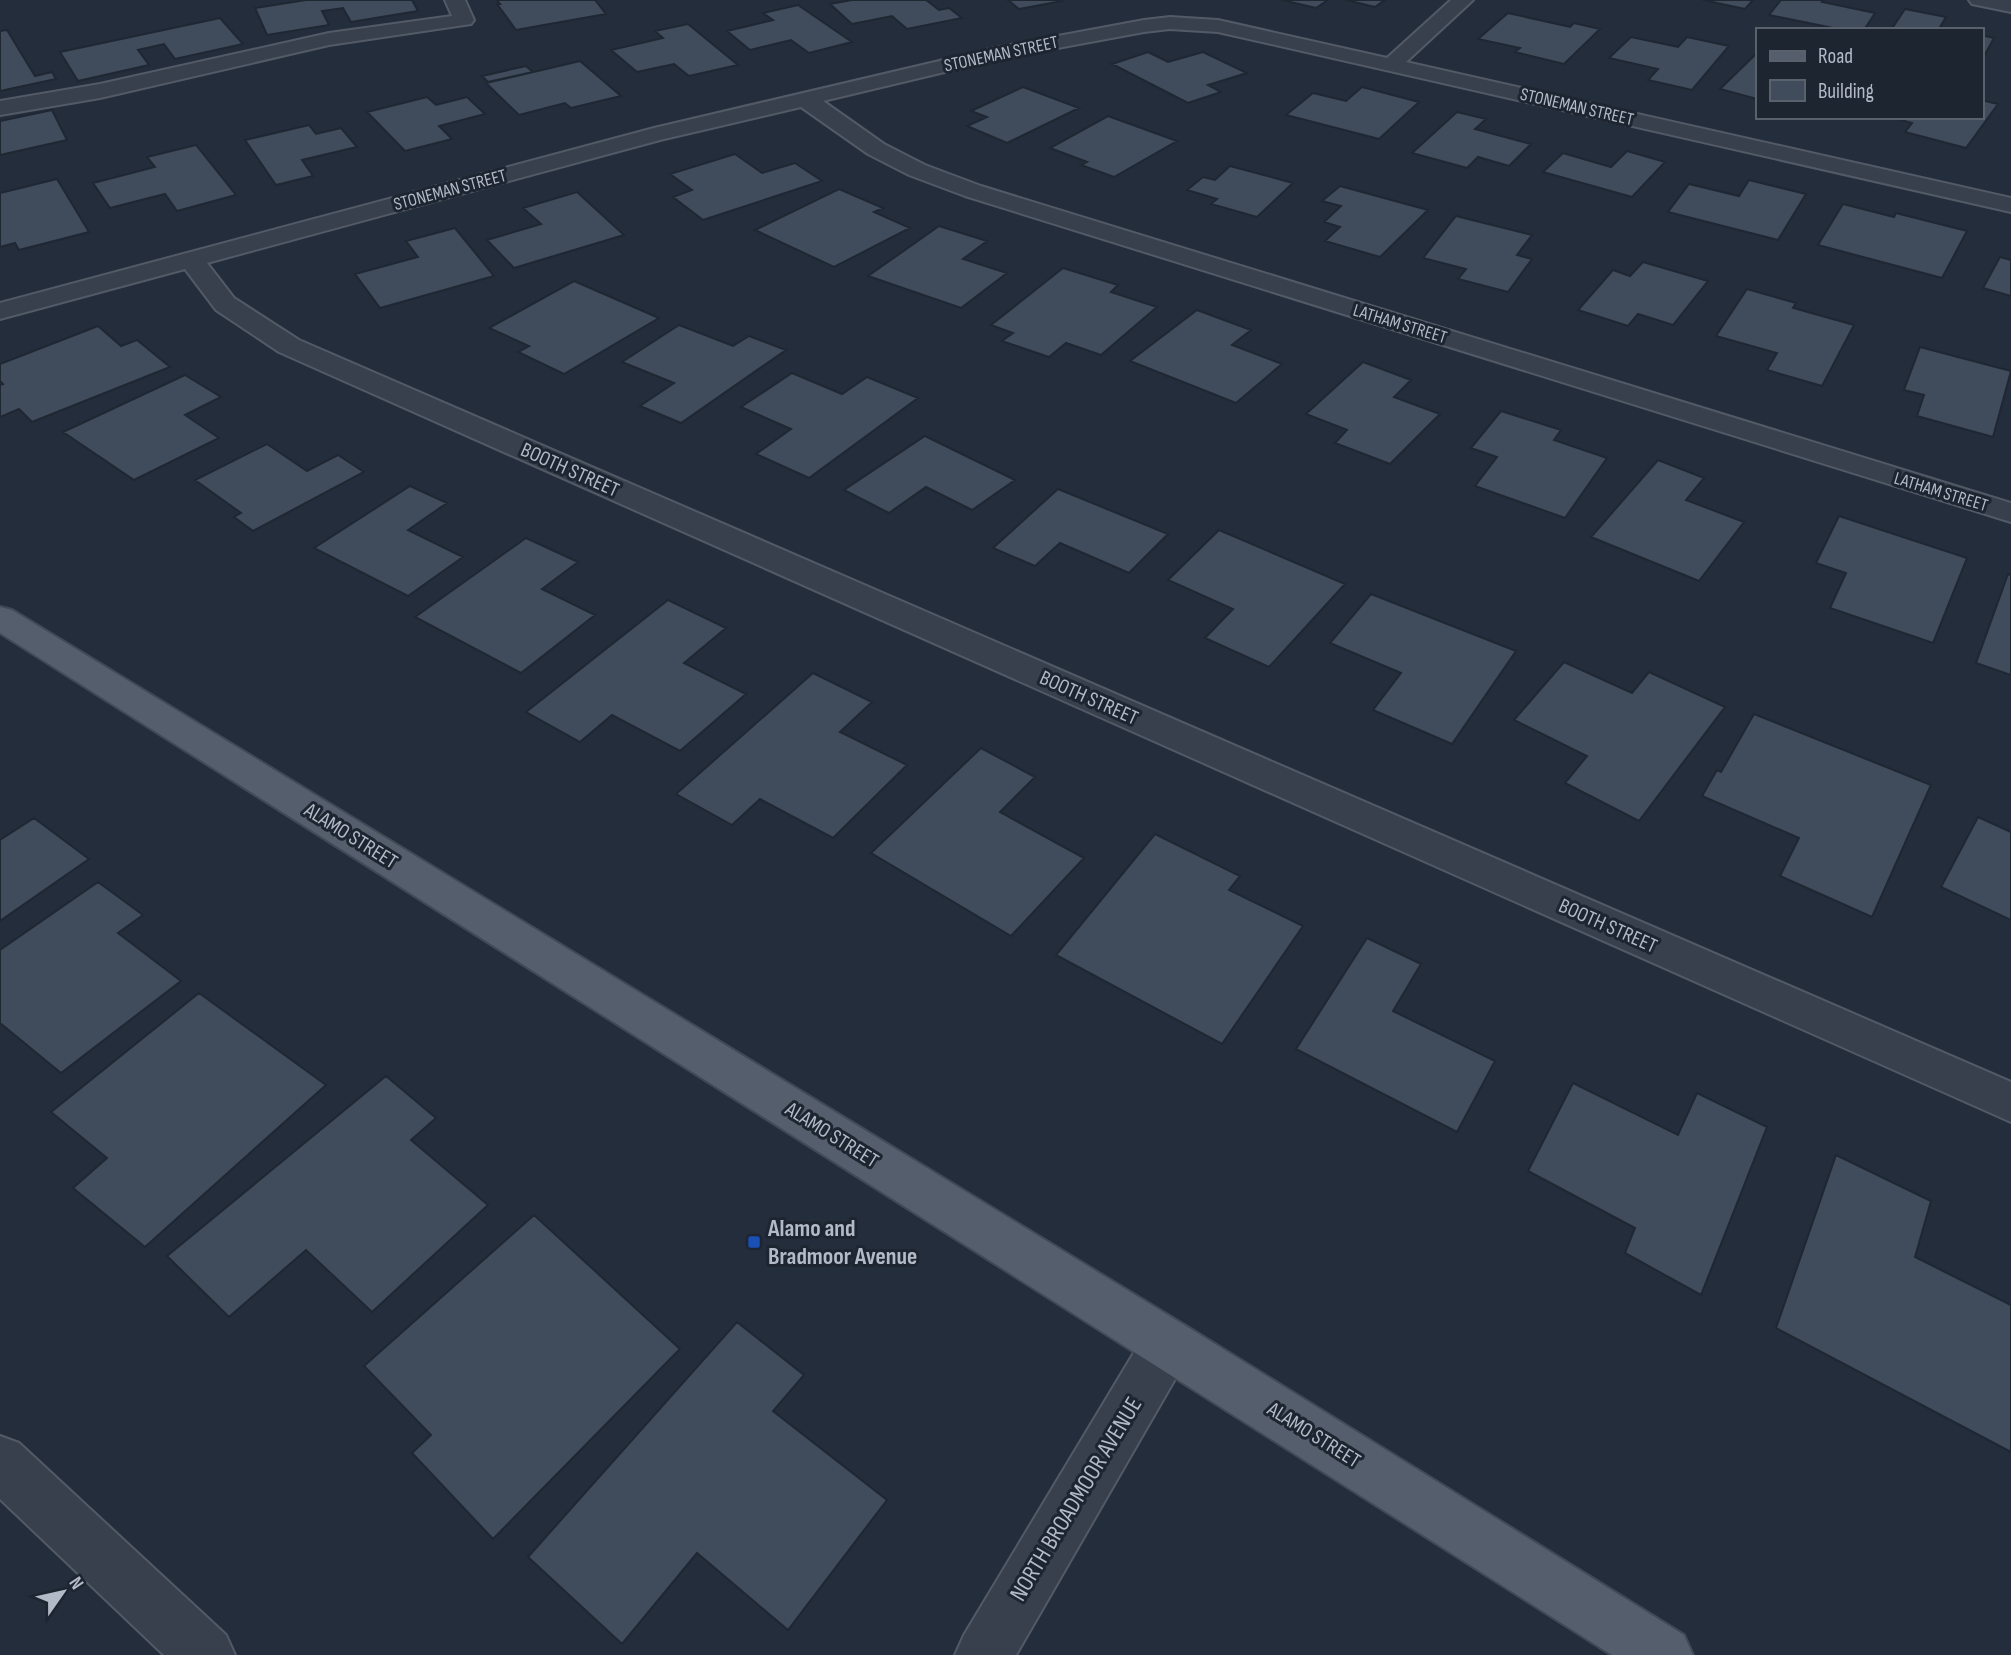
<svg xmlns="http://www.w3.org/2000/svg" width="2011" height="1655" font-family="'Sofia Sans Condensed',sans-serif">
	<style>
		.building { fill: #404b5b; stroke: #1f2733; stroke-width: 2 }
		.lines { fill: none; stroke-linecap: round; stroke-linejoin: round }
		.minor-casing { stroke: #525a67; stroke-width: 4 }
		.major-casing { stroke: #404955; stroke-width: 4 }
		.minor { fill: #37404c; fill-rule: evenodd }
		.major { fill: #555e6c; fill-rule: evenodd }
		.transit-dot { fill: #1a4fb4; stroke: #1d2531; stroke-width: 2.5 }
		.labels { text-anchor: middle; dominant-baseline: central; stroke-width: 6; stroke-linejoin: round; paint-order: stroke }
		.far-street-label { font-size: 18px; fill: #b3bac7; stroke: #1d2531 }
		.street-label { font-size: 21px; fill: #b3bac7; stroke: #1d2531 }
		.near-poi-label { font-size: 24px; font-weight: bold; fill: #b3bac7; stroke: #1d2531; text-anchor: start }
		.near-street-label { font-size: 24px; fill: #b3bac7; stroke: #1d2531 }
	</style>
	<rect width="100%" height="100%" fill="#242d3c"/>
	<path class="building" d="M 306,0 L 412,0 L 418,11 L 351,22 L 343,8 L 322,11 L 329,25 L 267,35 L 255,8 Z
		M 497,0 L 595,0 L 606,14 L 516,30 L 497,4 L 500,4 Z
		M 852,0 L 926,0 L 939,10 L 949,8 L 962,18 L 907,29 L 892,16 L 852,24 L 830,4 Z
		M 1008,0 L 1060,0 L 1062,1 L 1019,9 Z
		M 1282,0 L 1328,0 L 1316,8 Z
		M 1346,0 L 1385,0 L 1375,7 Z
		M 1703,0 L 1753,0 L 1745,9 Z
		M 1781,0 L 1824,0 L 1822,2 L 1875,13 L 1864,30 L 1843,30 L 1769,15 Z
		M 798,5 L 852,42 L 809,53 L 791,40 L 750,50 L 727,31 L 773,20 L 763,13 Z
		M 1905,9 L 1946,17 L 1940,27 L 1954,30 L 1891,30 Z
		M 1508,13 L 1570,27 L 1574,23 L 1600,29 L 1564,64 L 1515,52 L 1520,48 L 1478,39 Z
		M 220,18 L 243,44 L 175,59 L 164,44 L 138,50 L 149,65 L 78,81 L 60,52 Z
		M 688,24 L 738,65 L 689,76 L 674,64 L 637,72 L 611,50 L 663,38 L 655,31 Z
		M 7,30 L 35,76 L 52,72 L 56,79 L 0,91 L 0,31 Z
		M 1981,35 L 1994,38 L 1982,60 L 1981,60 Z
		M 1631,37 L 1678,47 L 1687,37 L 1729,46 L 1692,90 L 1648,80 L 1658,69 L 1609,58 Z
		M 1148,52 L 1168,62 L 1203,52 L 1247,73 L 1208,85 L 1221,92 L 1188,103 L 1112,64 Z
		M 1757,53 L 1757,99 L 1720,89 Z
		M 580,61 L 621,96 L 571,108 L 565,103 L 519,115 L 486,83 Z
		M 526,66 L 533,72 L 488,82 L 482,76 Z
		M 1023,87 L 1079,108 L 1007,143 L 967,126 L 987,117 L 971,111 Z
		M 1362,87 L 1419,102 L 1379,139 L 1286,115 L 1313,93 L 1346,101 Z
		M 427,97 L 436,105 L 467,97 L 485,114 L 439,126 L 452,139 L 405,151 L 367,112 Z
		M 1981,100 L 1998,104 L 1966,148 L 1905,132 L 1912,123 L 1890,117 L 1981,117 Z
		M 52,110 L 67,140 L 0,155 L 0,121 Z
		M 1457,112 L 1486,119 L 1475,129 L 1531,144 L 1509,166 L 1478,157 L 1467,168 L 1412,153 Z
		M 1108,116 L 1177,141 L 1114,177 L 1081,165 L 1087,162 L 1050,148 Z
		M 309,125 L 316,134 L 341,128 L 357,147 L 302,160 L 313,176 L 276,185 L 245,140 Z
		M 196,145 L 236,195 L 177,211 L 165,194 L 110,208 L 93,183 L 155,167 L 147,157 Z
		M 1627,151 L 1665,162 L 1632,197 L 1543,172 L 1563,153 L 1611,167 Z
		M 735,154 L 762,173 L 795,163 L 822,181 L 703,220 L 673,197 L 692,190 L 670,174 Z
		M 1230,166 L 1293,183 L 1257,217 L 1211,204 L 1217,199 L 1187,190 L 1203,177 L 1215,180 Z
		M 57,179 L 89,232 L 19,250 L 15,243 L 0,247 L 0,193 Z
		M 1749,180 L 1806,194 L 1778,240 L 1668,212 L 1689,184 L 1739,196 Z
		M 1340,186 L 1428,210 L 1380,257 L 1325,241 L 1340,227 L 1324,222 L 1341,206 L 1322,201 Z
		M 839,189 L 883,208 L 874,212 L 910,228 L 834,267 L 755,230 Z
		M 577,192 L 624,235 L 514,268 L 487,240 L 541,224 L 523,208 Z
		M 1843,204 L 1894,217 L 1896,213 L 1967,231 L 1942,278 L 1818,245 Z
		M 1456,216 L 1532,235 L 1517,255 L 1532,259 L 1508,292 L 1458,279 L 1466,269 L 1423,258 Z
		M 939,226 L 987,241 L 963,259 L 1007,273 L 961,308 L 868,276 Z
		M 455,228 L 494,276 L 380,308 L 355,274 L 418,257 L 406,241 Z
		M 2000,257 L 2011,260 L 2011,296 L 1983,288 Z
		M 1643,262 L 1708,281 L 1673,325 L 1638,314 L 1628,326 L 1578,310 L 1613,270 L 1630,276 Z
		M 1063,268 L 1118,285 L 1111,292 L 1157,307 L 1101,355 L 1066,343 L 1049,357 L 1002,341 L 1013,333 L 991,325 Z
		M 574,281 L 659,318 L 564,374 L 518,352 L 529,346 L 489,328 Z
		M 1747,289 L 1796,303 L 1793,308 L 1854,325 L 1822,386 L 1767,370 L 1777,353 L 1716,336 Z
		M 1197,310 L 1251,330 L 1232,345 L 1282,364 L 1236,403 L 1130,361 Z
		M 679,325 L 733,346 L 749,336 L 786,350 L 681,423 L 640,406 L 674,383 L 622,362 Z
		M 98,326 L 121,346 L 137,340 L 170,367 L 32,422 L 19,409 L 0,417 L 0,385 L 3,384 L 0,381 L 0,364 Z
		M 1920,347 L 2011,371 L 1993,437 L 1917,416 L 1924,395 L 1904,390 Z
		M 1363,362 L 1411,380 L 1394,397 L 1440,414 L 1390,464 L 1335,443 L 1347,430 L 1306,414 Z
		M 792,373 L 842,394 L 867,377 L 918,398 L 809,478 L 756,454 L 791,429 L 741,407 Z
		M 185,375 L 221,397 L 185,415 L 219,438 L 134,480 L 63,432 Z
		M 1501,411 L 1561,430 L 1554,440 L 1607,458 L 1565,518 L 1475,486 L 1497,457 L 1471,448 Z
		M 925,436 L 1015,480 L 972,510 L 926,487 L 889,513 L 844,490 Z
		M 267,444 L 307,471 L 338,455 L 364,472 L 253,531 L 234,517 L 241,513 L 195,480 Z
		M 1658,460 L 1704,478 L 1686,500 L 1744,522 L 1699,581 L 1591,537 Z
		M 410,486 L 447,503 L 408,530 L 463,557 L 408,596 L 314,548 Z
		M 1058,489 L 1168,534 L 1129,573 L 1060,543 L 1035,566 L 993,548 Z
		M 1839,516 L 1967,558 L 1933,643 L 1830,608 L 1846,573 L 1816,563 Z
		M 1219,530 L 1345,584 L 1269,667 L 1205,638 L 1233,609 L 1168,580 Z
		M 526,538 L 578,562 L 542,589 L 595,615 L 521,673 L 415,617 Z
		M 2008,574 L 2011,575 L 2011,675 L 1976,663 Z
		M 1371,594 L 1516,651 L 1452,744 L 1373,710 L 1401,673 L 1330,643 Z
		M 668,600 L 726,628 L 684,663 L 746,694 L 680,751 L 612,715 L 580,742 L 526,712 Z
		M 1564,662 L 1632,693 L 1649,672 L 1725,707 L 1639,821 L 1565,783 L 1587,756 L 1514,720 Z
		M 813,673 L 872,702 L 840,732 L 907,765 L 833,838 L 760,799 L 732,825 L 676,794 Z
		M 1754,714 L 1931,785 L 1872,917 L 1780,876 L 1799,838 L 1702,796 L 1717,770 L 1721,772 Z
		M 981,748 L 1035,777 L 1000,812 L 1084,858 L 1011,936 L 871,853 Z
		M 1978,817 L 2011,832 L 2011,920 L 1941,887 Z
		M 34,818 L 89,859 L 0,921 L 0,840 Z
		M 1155,834 L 1240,876 L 1229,890 L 1303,926 L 1222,1044 L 1056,955 Z
		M 98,882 L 143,915 L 118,933 L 181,981 L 61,1073 L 0,1023 L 0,950 Z
		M 1367,938 L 1421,964 L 1393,1011 L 1495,1061 L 1457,1132 L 1296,1049 Z
		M 199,993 L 326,1085 L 145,1247 L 73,1188 L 107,1158 L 51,1112 Z
		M 386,1076 L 436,1118 L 411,1140 L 488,1205 L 372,1312 L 306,1250 L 229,1317 L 167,1256 Z
		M 1573,1083 L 1678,1135 L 1697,1093 L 1767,1127 L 1701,1295 L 1625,1253 L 1635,1228 L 1528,1171 Z
		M 1836,1155 L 1931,1201 L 1915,1257 L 2011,1305 L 2011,1452 L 1776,1328 Z
		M 534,1215 L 680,1349 L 493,1539 L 412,1453 L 431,1435 L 364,1366 Z
		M 737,1322 L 804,1375 L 773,1411 L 887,1500 L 788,1630 L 697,1553 L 622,1644 L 528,1557 Z"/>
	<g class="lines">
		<defs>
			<path id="minor" d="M 445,0 L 465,0 L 474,20 L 471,24 L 329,45 L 100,98 L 0,115 L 0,101 L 100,84 L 329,33 L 452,16 Z
				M 1451,0 L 1473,0 L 1406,62 L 2011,198 L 2011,212 L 1218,32 L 1170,29 L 1144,32 L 999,59 L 823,101 L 884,144 L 925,165 L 981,186 L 2011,503 L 2011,522 L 965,196 L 909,175 L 868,154 L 801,107 L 660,140 L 207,263 L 234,298 L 299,340 L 2011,1082 L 2011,1122 L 279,352 L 216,310 L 185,269 L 0,319 L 0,303 L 654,128 L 999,47 L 1144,20 L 1170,17 L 1218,20 L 1387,58 Z
				M 1969,0 L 2011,0 L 2011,12 L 1972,4 Z
				M 1168,1319 L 1186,1326 L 1193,1343 L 1186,1360 L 1016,1655 L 955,1655 L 964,1635 L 1150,1326 Z
				M 0,1436 L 19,1443 L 226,1635 L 235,1655 L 164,1655 L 0,1499 Z"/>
			<path id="major" d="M 0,607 L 12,610 L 1186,1326 L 1684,1635 L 1693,1655 L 1612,1655 L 0,633 Z"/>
		</defs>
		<use href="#minor" class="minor-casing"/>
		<use href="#major" class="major-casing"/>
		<use href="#minor" class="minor"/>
		<use href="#major" class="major"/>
	</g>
	<rect class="transit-dot" x="747" y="1235" width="14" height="14" rx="3.5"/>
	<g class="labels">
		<g class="far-street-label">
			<text transform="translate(1001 54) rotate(-12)">STONEMAN STREET</text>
			<text transform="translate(1577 107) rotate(13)">STONEMAN STREET</text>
			<text transform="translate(450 190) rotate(-15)">STONEMAN STREET</text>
			<text transform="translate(1400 324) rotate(17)">LATHAM STREET</text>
			<text transform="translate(1941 492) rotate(17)">LATHAM STREET</text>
		</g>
		<g class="street-label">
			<text transform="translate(570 470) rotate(24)">BOOTH STREET</text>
			<text transform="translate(1089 698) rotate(24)">BOOTH STREET</text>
			<text transform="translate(351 836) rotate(32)">ALAMO STREET</text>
			<text transform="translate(1608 926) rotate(24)">BOOTH STREET</text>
			<text transform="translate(832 1135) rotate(32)">ALAMO STREET</text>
			<text transform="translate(1314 1435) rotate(32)">ALAMO STREET</text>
		</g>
		<g class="near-poi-label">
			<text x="768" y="1228">Alamo and<tspan x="768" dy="28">Bradmoor Avenue</tspan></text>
		</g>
		<g class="near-street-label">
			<text transform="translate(1076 1499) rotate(-59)">NORTH BROADMOOR AVENUE</text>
		</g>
	</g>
	<rect x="1756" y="28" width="228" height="91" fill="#1d2531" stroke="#59616d" stroke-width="2"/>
	<rect x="1770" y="51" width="35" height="10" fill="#555e6c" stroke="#59616d" stroke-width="2"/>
	<text x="1818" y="63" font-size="21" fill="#b3bac7">Road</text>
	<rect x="1770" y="80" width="35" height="21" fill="#404b5b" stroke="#59616d" stroke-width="2"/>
	<text x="1818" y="98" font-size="21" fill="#b3bac7">Building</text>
	<g transform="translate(63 1592) rotate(56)" stroke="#1d2531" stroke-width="5" paint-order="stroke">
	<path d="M0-5L12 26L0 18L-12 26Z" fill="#b3bac7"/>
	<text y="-10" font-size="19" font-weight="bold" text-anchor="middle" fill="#b3bac7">N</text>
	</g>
</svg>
